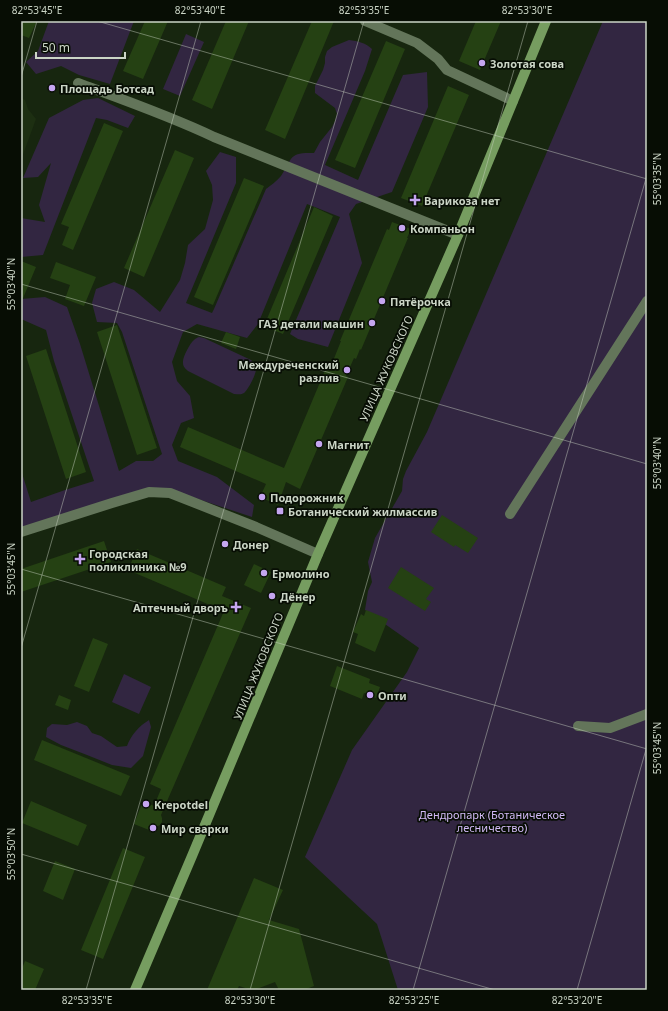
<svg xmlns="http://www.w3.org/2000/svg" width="668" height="1011" font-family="'Noto Sans',sans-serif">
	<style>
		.built { fill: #1d2f12 }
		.green { fill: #322641 }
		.building { fill: #254113 }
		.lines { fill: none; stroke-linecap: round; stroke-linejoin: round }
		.pedestrian { stroke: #63755a; stroke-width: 10 }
		.minor { stroke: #63755a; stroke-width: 10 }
		.tertiary { stroke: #63755a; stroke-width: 10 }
		.primary { stroke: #769d60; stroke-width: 10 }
		.ticks { fill: none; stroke: #cbd5c6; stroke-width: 1; stroke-opacity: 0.45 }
		.poi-dot { fill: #c5a6f0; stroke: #070d04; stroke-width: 1.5 }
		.labels { text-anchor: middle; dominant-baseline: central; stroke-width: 3.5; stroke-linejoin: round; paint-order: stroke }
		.poi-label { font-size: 11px; font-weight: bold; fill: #cbd5c6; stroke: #070d04; text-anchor: start }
		.street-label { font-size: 11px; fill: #cbd5c6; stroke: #070d04 }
		.park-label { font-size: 11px; fill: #d1b9f5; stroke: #070d04 }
		.neatline { fill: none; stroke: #cbd5c6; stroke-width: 1.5 }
		.ticks-label { font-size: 10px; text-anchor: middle; fill: #cbd5c6 }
	</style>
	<rect width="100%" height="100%" fill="#17260f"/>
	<path class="built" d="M 21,98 L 25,100 L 28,109 L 36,119 L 21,160 Z"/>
	<path class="green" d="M 49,21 L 134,21 L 110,84 L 79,75 L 61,66 L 36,74 L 26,62 L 38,51 Z
		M 603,21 L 647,21 L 647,990 L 398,990 L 377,924 L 305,857 L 352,750 L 407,672 L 419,648 L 365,610 L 368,591 L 372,582 L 368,562 L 375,538 L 402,491 L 403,479 L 406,471 L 427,432 Z
		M 186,34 L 204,42 L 180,96 L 163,89 Z
		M 349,40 C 358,41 366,43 372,49 L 365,71 L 325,165 L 358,180 L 403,75 L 427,72 L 428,107 L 392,192 L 356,204 L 349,214 L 362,263 L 328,347 L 298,339 L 290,334 L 340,217 L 307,204 L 258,324 L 247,338 L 197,324 L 183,332 L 172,362 L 177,381 L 190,396 L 194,418 L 181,423 L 172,445 L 178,461 L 217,477 L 254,505 L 252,517 L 168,489 L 21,528 L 21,470 L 31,502 L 65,490 L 94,481 L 54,361 L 46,330 L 21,319 L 21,299 L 45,297 L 67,307 L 80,344 L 119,471 L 136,461 L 153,461 L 162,454 L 122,332 L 117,323 L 97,322 L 92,303 L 96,289 L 114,282 L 134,290 L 160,312 L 180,280 L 185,263 L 188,245 L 205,229 L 213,200 L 212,185 L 206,171 L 220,152 L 236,157 L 236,183 L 186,303 L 212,313 L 214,309 L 266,189 C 271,185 277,181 281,176 C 293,158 288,152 314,153 L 320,142 L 332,127 L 335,121 L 337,114 L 335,108 L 315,93 L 315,86 L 323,70 L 325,63 L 325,57 L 327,51 L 332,47 Z
		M 98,98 L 135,116 L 128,128 L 107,120 L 96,118 L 43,255 L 21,257 L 21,218 L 45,222 L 39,205 L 51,163 L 38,177 L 23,178 L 49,118 L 83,100 Z
		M 199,337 L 204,338 L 251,360 C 253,362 256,364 256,368 C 257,373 248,390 244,393 C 241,395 238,394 234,394 L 188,371 C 186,369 183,367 183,363 C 182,358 190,343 194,340 C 196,338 197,338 199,337 Z
		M 124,674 L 151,687 L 139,714 L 112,702 Z
		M 149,720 L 151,727 L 143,756 L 131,768 L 112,765 L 87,755 L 61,745 L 46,737 L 47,728 L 52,724 L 67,725 L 77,722 L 87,726 L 92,733 L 101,736 L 117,747 L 127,746 C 131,735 139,726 149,720 Z"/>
	<path class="building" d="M 21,21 L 37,21 L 29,38 L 21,35 Z
		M 145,21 L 168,21 L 143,79 L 123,71 Z
		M 226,21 L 249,21 L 212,109 L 192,100 Z
		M 312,21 L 334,21 L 285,139 L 265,130 Z
		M 476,21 L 501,21 L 480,70 L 459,61 Z
		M 386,41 L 405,49 L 355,168 L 335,160 Z
		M 448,86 L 469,95 L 422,206 L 401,198 Z
		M 104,123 L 123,131 L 73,250 L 62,245 L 69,227 L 61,224 Z
		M 175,150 L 194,158 L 144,277 L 124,268 Z
		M 244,178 L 264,186 L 213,305 L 194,297 Z
		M 314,207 L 333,216 L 283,334 L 264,326 Z
		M 392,222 L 411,229 L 407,238 L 408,238 L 361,350 L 360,349 L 356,359 L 354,358 L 346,376 L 348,377 L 300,489 L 286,482 L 278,505 L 260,497 L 266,484 L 180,447 L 188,427 L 284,468 L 326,368 L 328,369 L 331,360 L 333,361 L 341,341 L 340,341 L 387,229 L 389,230 Z
		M 21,261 L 36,267 L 21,303 Z
		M 56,262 L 96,277 L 84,306 L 65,299 L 70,285 L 50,278 Z
		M 117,325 L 157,448 L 137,455 L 97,332 Z
		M 226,332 L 240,337 L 236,349 L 221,343 Z
		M 46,349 L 86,472 L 66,479 L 26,356 Z
		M 442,515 L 478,538 L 468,553 L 455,545 L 454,547 L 431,532 Z
		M 104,541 L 111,562 L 21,592 L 21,569 Z
		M 137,549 L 226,587 L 222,596 L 251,608 L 161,815 L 162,818 L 162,822 L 160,825 L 156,827 L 154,832 L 134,824 L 143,801 L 154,806 L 161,789 L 150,784 L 224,611 L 128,570 Z
		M 254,564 L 271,572 L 261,593 L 244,585 Z
		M 401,567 L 434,588 L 426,599 L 431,602 L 425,611 L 388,588 Z
		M 366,610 L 388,619 L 375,652 L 355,643 L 358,634 L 353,632 L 361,614 L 364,616 Z
		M 93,638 L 108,644 L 89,692 L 74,686 Z
		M 337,666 L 370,679 L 369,683 L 380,687 L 376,698 L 364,693 L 362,699 L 330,686 Z
		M 59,695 L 71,700 L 68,710 L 55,705 Z
		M 42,740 L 130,776 L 121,796 L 34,760 Z
		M 31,801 L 87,825 L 78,846 L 22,823 Z
		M 123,848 L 145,857 L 103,959 L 81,950 Z
		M 55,861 L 75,869 L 63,900 L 43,891 Z
		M 254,878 L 283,890 L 269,920 L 299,929 L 314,986 L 304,990 L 279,990 L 275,982 L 254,990 L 251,990 L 239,986 L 237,990 L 207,990 Z
		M 25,961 L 44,969 L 35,990 L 21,990 L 21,971 Z"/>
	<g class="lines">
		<path class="pedestrian" d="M 510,514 L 647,301
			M 578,726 L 610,728 L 647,714"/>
		<path class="minor" d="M 365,21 L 417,43 L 438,59 L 447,70 L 513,101
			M 78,83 C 124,100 170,116 214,137 L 458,235"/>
		<path class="tertiary" d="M 21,532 L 112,503 L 149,492 L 170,493 L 256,527 L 318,554"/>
		<path class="primary" d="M 135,990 L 192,856 L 318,554 L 458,235 L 546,21"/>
	</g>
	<path class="ticks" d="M 97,21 L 647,179M 21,77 L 37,21M 21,284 L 647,464M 21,569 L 647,749M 21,648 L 201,21M 21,854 L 495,990M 86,990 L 364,21M 250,990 L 528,21M 413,990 L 647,175M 577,990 L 647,746"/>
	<g class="poi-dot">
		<circle cx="482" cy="63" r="4"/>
		<circle cx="52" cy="88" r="4"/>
		<path d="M413 194h4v4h4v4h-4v4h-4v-4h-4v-4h4z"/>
		<circle cx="402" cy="228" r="4"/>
		<circle cx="382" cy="301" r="4"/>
		<circle cx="372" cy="323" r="4"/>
		<circle cx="347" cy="370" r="4"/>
		<circle cx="319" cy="444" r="4"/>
		<circle cx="262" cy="497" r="4"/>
		<rect x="276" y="507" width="8" height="8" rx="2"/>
		<circle cx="225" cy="544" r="4"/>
		<path d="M78 553h4v4h4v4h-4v4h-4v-4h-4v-4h4z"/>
		<circle cx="264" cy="573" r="4"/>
		<circle cx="272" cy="596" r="4"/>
		<path d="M234 601h4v4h4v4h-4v4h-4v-4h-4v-4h4z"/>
		<circle cx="370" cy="695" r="4"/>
		<circle cx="146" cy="804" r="4"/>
		<circle cx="153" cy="828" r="4"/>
	</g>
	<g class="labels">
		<g class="poi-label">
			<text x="490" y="63">Золотая сова</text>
			<text x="60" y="88">Площадь Ботсад</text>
			<text x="424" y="200">Варикоза нет</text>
			<text x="410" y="228">Компаньон</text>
			<text x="390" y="301">Пятёрочка</text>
			<text x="364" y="323" text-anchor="end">ГАЗ детали машин</text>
			<text x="339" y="364" text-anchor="end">Междуреченский<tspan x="339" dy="13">разлив</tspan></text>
			<text x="327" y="444">Магнит</text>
			<text x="270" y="497">Подорожник</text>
			<text x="288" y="511">Ботанический жилмассив</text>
			<text x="233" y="544">Донер</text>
			<text x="89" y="553">Городская<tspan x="89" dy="13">поликлиника №9</tspan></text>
			<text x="272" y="573">Ермолино</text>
			<text x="280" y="596">Дёнер</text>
			<text x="228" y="607" text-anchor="end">Аптечный дворъ</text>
			<text x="378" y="695">Опти</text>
			<text x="154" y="804">Krepotdel</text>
			<text x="161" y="828">Мир сварки</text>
		</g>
		<g class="street-label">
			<text transform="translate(386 368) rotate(-66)">УЛИЦА ЖУКОВСКОГО</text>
			<text transform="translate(258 666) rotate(-68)">УЛИЦА ЖУКОВСКОГО</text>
		</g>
		<g class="park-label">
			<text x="492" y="814">Дендропарк (Ботаническое<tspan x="492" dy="13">лесничество)</tspan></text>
		</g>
	</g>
	<rect width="668" height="1011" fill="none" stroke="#070d04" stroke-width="44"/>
	<path d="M36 52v6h89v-6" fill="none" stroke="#cbd5c6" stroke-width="2"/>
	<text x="42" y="52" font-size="12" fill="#cbd5c6" stroke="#070d04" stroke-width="3" paint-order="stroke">50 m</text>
	<rect x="22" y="22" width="624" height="967" class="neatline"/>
	<g class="ticks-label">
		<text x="37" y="14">82°53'45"E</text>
		<text x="200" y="14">82°53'40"E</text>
		<text x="364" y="14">82°53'35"E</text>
		<text x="527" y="14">82°53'30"E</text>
		<text transform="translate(657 179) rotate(-90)" y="4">55°03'35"N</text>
		<text transform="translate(11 284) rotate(-90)" y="4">55°03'40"N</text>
		<text transform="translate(657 463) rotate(-90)" y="4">55°03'40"N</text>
		<text transform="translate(11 569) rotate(-90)" y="4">55°03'45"N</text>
		<text transform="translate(657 748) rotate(-90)" y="4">55°03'45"N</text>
		<text transform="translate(11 854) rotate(-90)" y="4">55°03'50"N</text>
		<text x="87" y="1004">82°53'35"E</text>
		<text x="250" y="1004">82°53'30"E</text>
		<text x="414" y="1004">82°53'25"E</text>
		<text x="577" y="1004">82°53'20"E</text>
	</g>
</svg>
